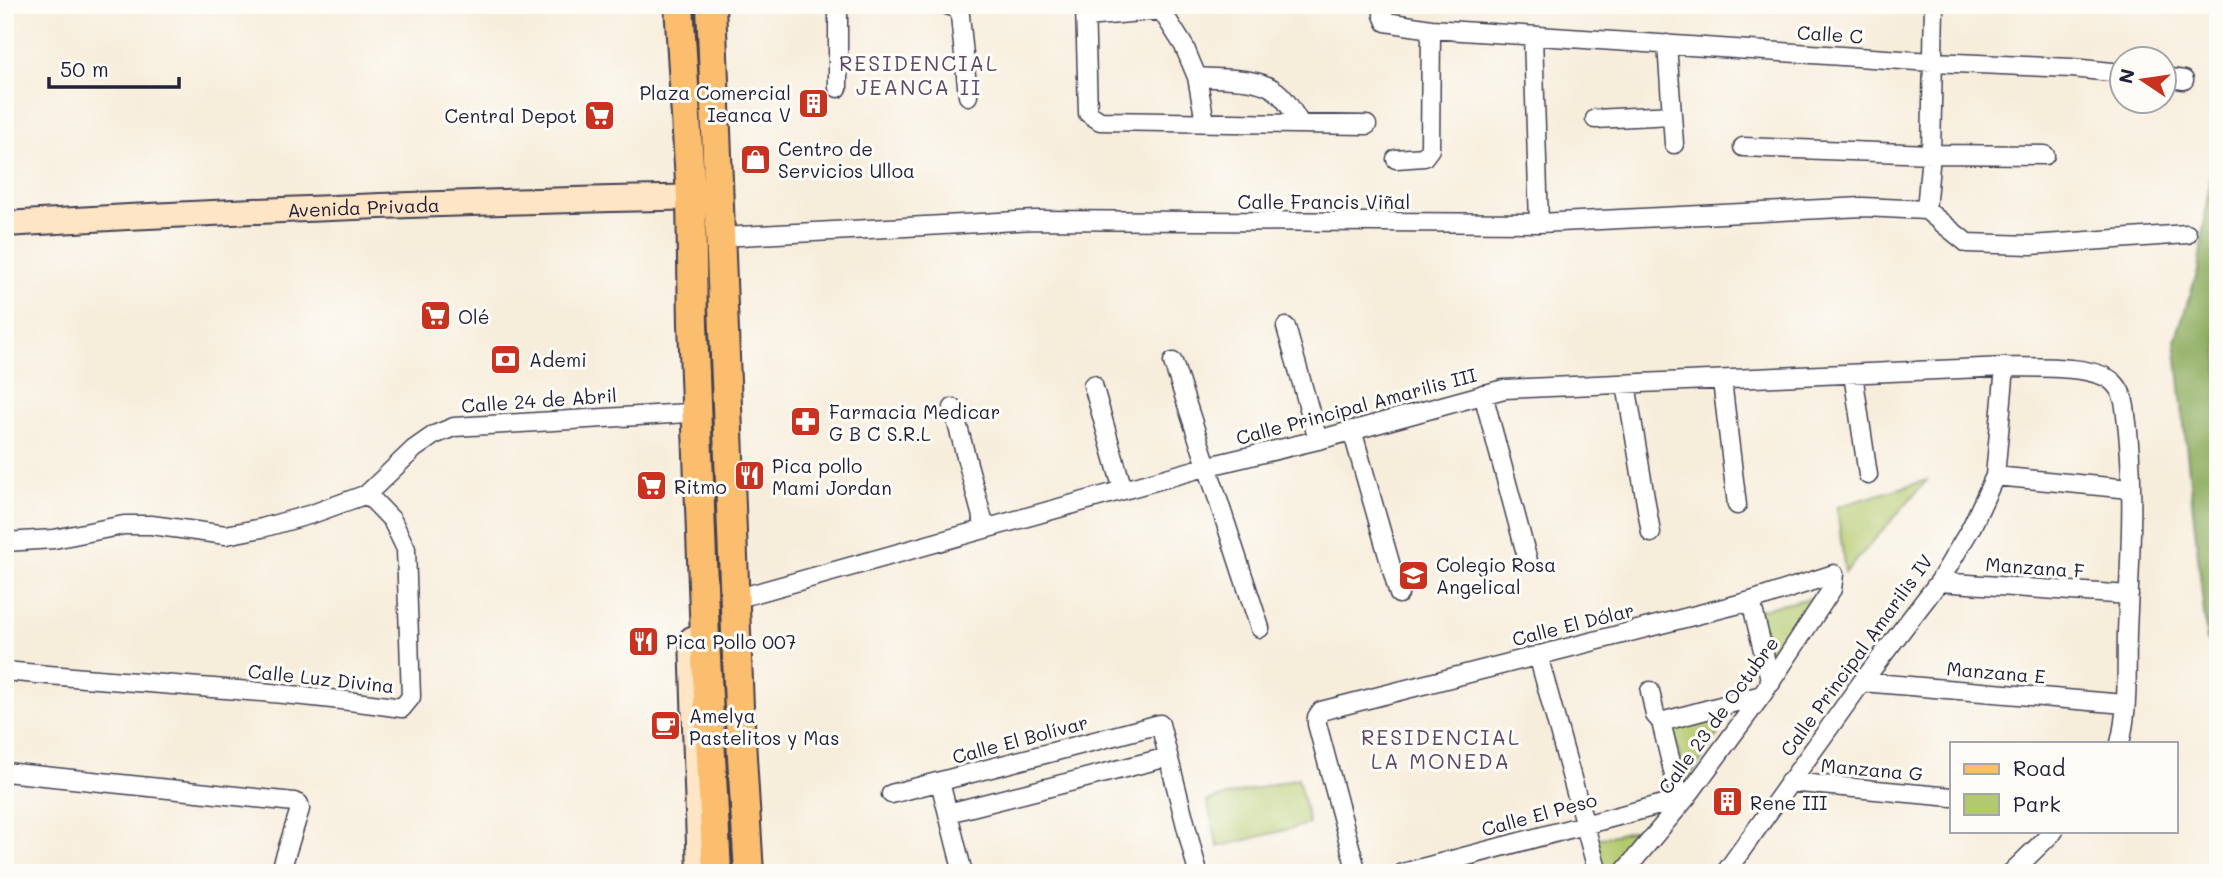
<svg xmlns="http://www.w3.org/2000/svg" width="2223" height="878" font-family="Mali,sans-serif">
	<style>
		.green { fill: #b3c96d; stroke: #6a7654; stroke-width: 2 }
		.forest { fill: #8ead60; stroke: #58684e; stroke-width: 2 }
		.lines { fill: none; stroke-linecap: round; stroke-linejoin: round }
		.street-casing { stroke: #424053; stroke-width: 21 }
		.secondary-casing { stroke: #424053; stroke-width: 28 }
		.primary-casing { stroke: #424053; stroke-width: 32 }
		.street { stroke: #fff; stroke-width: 18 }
		.secondary { stroke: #fde5c5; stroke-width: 24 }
		.primary { stroke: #fbbd6e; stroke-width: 28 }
		.labels { text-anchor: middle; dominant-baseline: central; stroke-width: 6; stroke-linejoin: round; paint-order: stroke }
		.street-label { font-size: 19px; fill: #22223b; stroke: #fdfcf7 }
		.poi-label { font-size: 19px; fill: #22223b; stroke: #fdfcf7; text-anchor: start }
		.neighbourhood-label { font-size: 21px; letter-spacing: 2px; fill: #5e4a66; stroke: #fdfcf7 }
	</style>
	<rect width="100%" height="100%" fill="#fdfcf7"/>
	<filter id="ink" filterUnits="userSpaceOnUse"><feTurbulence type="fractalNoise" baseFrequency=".0143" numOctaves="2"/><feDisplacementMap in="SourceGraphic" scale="14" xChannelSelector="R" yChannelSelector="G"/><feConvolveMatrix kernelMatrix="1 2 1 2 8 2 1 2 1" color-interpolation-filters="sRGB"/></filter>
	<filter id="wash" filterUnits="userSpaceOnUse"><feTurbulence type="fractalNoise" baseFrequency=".00686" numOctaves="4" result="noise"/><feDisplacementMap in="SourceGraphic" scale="28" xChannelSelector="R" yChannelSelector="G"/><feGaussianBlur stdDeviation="1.57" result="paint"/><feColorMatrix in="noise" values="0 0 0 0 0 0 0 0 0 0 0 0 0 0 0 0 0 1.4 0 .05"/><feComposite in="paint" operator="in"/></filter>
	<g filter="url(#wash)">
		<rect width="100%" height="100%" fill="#f7eddb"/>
		<path class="green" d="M 1927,480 L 1845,573 L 1837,507 Z
			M 1824,595 L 1771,666 L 1758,610 Z
			M 1733,710 L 1686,784 L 1672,728 Z
			M 1298,778 L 1309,824 L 1218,847 L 1207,801 Z
			M 1653,826 L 1614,873 L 1604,873 L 1597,839 Z"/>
		<path class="forest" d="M 2218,116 L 2218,643 L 2207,641 L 2175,340 L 2198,271 Z"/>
	</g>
	<g filter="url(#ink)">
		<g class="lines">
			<defs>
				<path id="street" d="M 947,5 L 956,8 L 960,15 L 968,96
					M 1085,5 L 1088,113 L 1100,121 L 1367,125
					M 1158,5 L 1184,46 L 1197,77 L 1205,122
					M 1384,5 L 1383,15 L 1386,22 L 1431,29 L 1932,62 L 2072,68 L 2122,73
					M 1086,17 L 1162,10
					M 1533,36 L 1539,223
					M 1667,44 L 1674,144
					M 1197,77 C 1218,79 1256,77 1273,89 C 1285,96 1292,111 1300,123
					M 2164,77 L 2184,80
					M 838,88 L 838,5
					M 1595,119 L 1672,115
					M 1743,147 L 1931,154 L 2045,155
					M 1396,159 L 1424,157 L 1430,149 L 1431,29
					M 1926,210 L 1967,243 L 2031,245 L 2187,234
					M 1926,210 L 1931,154 L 1934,5
					M 721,237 L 1035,220 L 1539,223 L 1863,207 L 1926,210
					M 1286,327 L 1318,440
					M 1173,362 L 1260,628
					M 1853,374 L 1868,475
					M 1722,381 L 1737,505
					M 1626,384 L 1651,533
					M 1093,385 L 1123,490
					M 1483,394 L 1528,561
					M 953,408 L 985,528
					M 1352,430 L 1399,594
					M 1995,476 L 2130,489
					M 5,542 L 54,539 L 124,525 L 151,525 L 226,535 L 262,528 L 312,514 L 367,494 L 414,449 L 434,435 L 454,427 L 688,413
					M 1939,582 L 2129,595
					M 735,599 L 1209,466 L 1318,440 L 1504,389 L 2005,367 C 2031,368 2096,364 2114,383 C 2120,389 2124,399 2125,407 C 2136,481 2130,558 2127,632 C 2126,668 2129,708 2120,743
					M 1751,601 L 1771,683
					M 1538,655 L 1598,873
					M 5,671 C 138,684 270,689 402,708 L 411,697 L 406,549 L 392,520 L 367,494
					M 1862,682 L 2125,704
					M 1650,691 L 1655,715 L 1661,722
					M 5,772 L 294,802 L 299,804 L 300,809 L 280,873
					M 940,782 L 963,873
					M 1789,782 L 1952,797
					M 891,794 L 1160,724 L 1198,873
					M 1680,799 L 1661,722 L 1762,695
					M 948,813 L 1168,757
					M 1357,873 L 1317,724 L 1317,717 L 1321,711 L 1751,601 L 1834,574 L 1832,589 L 1762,695 L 1686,798 L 1623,873
					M 1403,873 L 1686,798
					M 1725,873 L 1862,682 L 1939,582 L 1972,526 L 1995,476 L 2005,367
					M 2011,873 L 2054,831"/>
				<g id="secondary">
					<path id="s1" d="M 5,224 C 240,210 475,201 711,197"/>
					<path d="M 692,639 L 700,873"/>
				</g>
				<path id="primary" d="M 679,5 L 691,197 L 693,324 L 705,638 L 717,873
					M 711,5 L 739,707 L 749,873"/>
			</defs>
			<use href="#street" class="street-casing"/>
			<use href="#secondary" class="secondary-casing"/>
			<use href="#primary" class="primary-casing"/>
			<use href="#street" class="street"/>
			<use href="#secondary" class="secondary"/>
			<use href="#primary" class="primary"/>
		</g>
	</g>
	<defs>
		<symbol id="building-square" viewBox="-11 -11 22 22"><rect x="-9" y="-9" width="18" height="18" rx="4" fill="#c8321e" stroke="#fdfcf7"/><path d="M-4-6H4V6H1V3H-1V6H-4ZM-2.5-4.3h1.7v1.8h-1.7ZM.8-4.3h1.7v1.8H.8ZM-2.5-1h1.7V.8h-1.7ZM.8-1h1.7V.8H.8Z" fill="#fff"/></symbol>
		<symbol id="supermarket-square" viewBox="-11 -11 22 22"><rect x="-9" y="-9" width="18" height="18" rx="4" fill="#c8321e" stroke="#fdfcf7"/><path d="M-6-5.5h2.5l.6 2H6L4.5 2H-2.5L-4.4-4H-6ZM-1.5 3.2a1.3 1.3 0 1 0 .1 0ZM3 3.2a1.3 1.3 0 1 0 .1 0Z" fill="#fff"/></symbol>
		<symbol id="shop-square" viewBox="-11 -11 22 22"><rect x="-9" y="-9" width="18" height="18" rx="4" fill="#c8321e" stroke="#fdfcf7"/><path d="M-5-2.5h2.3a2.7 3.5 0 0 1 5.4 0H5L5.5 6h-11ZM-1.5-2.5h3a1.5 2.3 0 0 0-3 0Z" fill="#fff"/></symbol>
		<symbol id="bank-square" viewBox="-11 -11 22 22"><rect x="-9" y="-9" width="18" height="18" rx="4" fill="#c8321e" stroke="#fdfcf7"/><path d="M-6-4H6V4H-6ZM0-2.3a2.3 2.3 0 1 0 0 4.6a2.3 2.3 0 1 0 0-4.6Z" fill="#fff"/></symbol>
		<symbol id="pharmacy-square" viewBox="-11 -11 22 22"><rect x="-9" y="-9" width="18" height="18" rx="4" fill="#c8321e" stroke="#fdfcf7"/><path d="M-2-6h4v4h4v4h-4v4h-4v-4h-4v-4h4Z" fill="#fff"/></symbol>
		<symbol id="restaurant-square" viewBox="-11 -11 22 22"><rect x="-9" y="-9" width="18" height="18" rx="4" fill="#c8321e" stroke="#fdfcf7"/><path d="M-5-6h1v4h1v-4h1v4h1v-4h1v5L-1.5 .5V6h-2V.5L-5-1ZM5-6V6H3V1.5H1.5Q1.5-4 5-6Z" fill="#fff"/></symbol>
		<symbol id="university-square" viewBox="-11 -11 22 22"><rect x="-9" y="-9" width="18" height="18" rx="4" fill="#c8321e" stroke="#fdfcf7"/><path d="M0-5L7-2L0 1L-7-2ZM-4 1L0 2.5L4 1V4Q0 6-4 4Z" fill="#fff"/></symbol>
		<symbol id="cafe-square" viewBox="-11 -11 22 22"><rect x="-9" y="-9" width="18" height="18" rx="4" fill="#c8321e" stroke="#fdfcf7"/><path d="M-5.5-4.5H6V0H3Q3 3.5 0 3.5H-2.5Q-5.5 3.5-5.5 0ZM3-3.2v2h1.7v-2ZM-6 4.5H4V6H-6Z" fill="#fff"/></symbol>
	</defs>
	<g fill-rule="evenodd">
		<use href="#building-square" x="796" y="86" width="35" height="35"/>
		<use href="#supermarket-square" x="582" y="98" width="35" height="35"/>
		<use href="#shop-square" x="738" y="142" width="35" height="35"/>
		<use href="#supermarket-square" x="418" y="298" width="35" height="35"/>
		<use href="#bank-square" x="488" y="342" width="35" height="35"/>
		<use href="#pharmacy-square" x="788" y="404" width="35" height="35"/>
		<use href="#restaurant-square" x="732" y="458" width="35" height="35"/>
		<use href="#supermarket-square" x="634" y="468" width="35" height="35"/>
		<use href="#university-square" x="1396" y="558" width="35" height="35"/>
		<use href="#restaurant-square" x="626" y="624" width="35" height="35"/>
		<use href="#cafe-square" x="648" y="708" width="35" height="35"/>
		<use href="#building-square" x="1710" y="784" width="35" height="35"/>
	</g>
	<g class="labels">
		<g class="street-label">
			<text transform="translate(1830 34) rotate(4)">Calle C</text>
			<text x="1324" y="201">Calle Francis Viñal</text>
			<text stroke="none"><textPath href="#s1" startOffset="359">Avenida Privada</textPath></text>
			<text transform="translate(539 400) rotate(-4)">Calle 24 de Abril</text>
			<text transform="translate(1356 406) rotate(-15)">Calle Principal Amarilis III</text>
			<text transform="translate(2035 567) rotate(4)">Manzana F</text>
			<text transform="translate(1573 624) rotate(-14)">Calle El Dólar</text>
			<text transform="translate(1856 655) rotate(-54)">Calle Principal Amarilis IV</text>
			<text transform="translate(1996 672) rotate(5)">Manzana E</text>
			<text transform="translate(321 678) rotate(6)">Calle Luz Divina</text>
			<text transform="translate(1718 715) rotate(-54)">Calle 23 de Octubre</text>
			<text transform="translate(1020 739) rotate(-15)">Calle El Bolívar</text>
			<text transform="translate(1872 769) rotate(5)">Manzana G</text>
			<text transform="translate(1539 814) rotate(-15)">Calle El Peso</text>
		</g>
		<g class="poi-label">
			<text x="791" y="92" text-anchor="end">Plaza Comercial<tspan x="791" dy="22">Ieanca V</tspan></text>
			<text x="577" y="115" text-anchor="end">Central Depot</text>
			<text x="778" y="148">Centro de<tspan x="778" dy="22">Servicios Ulloa</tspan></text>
			<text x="458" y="316">Olé</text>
			<text x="529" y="359">Ademi</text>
			<text x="829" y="411">Farmacia Medicar<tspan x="829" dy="22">G B C S.R.L</tspan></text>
			<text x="772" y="465">Pica pollo<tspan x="772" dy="22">Mami Jordan</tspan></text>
			<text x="674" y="486">Ritmo</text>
			<text x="1436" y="564">Colegio Rosa<tspan x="1436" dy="22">Angelical</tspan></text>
			<text x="666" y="641">Pica Pollo 007</text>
			<text x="689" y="715">Amelya<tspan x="689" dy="22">Pastelitos y Mas</tspan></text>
			<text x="1750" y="802">Rene III</text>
		</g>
		<g class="neighbourhood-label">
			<text x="919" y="62">RESIDENCIAL<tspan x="919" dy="24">JEANCA II</tspan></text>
			<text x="1441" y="736">RESIDENCIAL<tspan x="1441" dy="24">LA MONEDA</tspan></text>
		</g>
	</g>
	<rect width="2223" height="878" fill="none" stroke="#fdfcf7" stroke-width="28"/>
	<rect x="1950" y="742" width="228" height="91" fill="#fdfcf7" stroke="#a5a5ac" stroke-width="2"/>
	<rect x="1964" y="764" width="35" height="10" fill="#fbbd6e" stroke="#a5a5ac" stroke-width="2"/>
	<text x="2013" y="776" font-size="21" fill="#22223b">Road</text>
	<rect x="1964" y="794" width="35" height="21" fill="#b3c96d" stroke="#a5a5ac" stroke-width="2"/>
	<text x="2013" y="812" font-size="21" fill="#22223b">Park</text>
	<g transform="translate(2143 80) rotate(283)"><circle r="33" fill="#fdfcf7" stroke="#a5a5ac" stroke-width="2"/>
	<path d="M0-5L12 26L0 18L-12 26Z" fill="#c8321e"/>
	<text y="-10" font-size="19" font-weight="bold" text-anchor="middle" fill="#22223b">N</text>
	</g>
	<path d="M49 77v10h130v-10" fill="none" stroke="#22223b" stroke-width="3.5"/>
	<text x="60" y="77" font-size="21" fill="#22223b" stroke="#fdfcf7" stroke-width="5" paint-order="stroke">50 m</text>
</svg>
